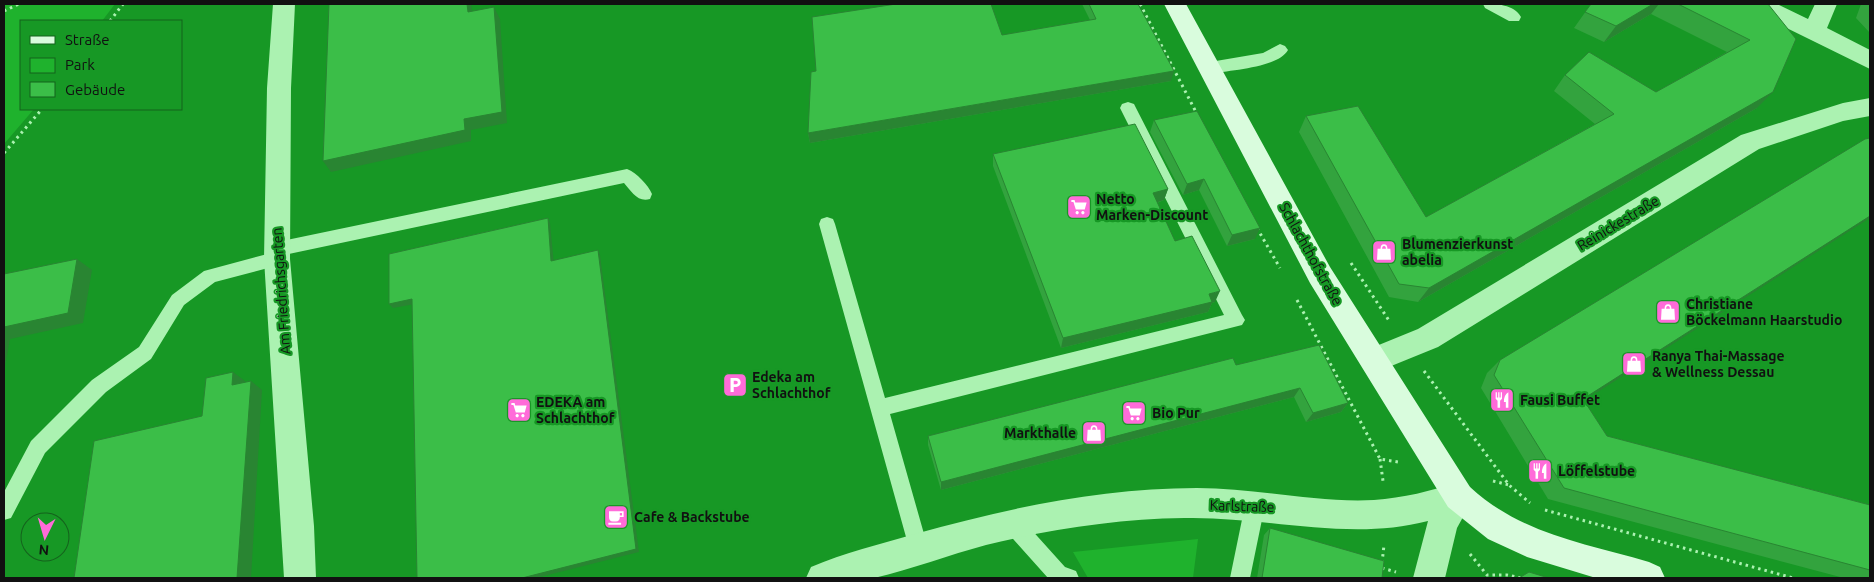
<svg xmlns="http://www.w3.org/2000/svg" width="1874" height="582" font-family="Ubuntu,sans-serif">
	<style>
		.green { fill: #1fb22d }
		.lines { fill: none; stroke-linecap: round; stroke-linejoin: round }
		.path { stroke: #abf2b1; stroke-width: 3; stroke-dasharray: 2.5 4; stroke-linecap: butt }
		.service { fill: #abf2b1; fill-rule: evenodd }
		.minor { fill: #abf2b1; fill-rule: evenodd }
		.secondary { fill: #d9fcdd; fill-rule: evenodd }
		.wall { fill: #33a33e }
		.shaded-wall { fill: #298532 }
		.building { fill: #3bbe48; stroke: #298532 }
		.labels { text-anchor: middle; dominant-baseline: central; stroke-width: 4.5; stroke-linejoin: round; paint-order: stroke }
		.poi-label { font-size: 14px; font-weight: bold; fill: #111; stroke: #179825; text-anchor: start }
		.street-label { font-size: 14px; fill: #111; stroke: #179825 }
	</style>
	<rect width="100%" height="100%" fill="#179825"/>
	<path class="green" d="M 4,4 L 115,4 L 102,21 L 21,21 L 21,109 L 34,109 L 4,144 Z
		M 1198,539 L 1193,578 L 1088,578 L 1073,552 Z"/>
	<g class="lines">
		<path class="path" d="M 1140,4 L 1197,114
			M 4,11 L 19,4
			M 110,21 L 123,4
			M 4,153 L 42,109
			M 1257,228 L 1280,268
			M 1351,263 L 1390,322
			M 1297,300 L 1380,459 L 1398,462
			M 1424,371 L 1509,485 L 1530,503
			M 1380,459 L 1383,481
			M 1493,481 L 1509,485
			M 1545,510 L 1793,578
			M 1470,554 L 1487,575 L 1507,575 L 1521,578 L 1521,576
			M 1382,563 L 1384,545
			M 1382,568 L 1396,572"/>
		<path class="service" d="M 1483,4 C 1496,4 1514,4 1521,17 L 1519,21 L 1509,21 L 1485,8 Z
			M 1280,44 L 1285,46 L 1288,50 C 1278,68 1229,70 1210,74 L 1205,72 L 1202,68 L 1205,64 L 1210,62 L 1263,53 Z
			M 1128,102 L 1134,104 L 1136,108 L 1242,315 L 1245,320 L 1242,325 L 890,414 L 928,548 L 925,555 L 918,558 L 911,555 L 819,224 L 821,219 L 827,217 L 833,219 L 835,224 L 885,398 L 1224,315 L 1120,108 L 1122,104 Z
			M 627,169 C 637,173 648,185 652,194 L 650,199 C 638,203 631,191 624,183 L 284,255 L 286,259 L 283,264 L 215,282 L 184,305 L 151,359 L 106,392 L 45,453 L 11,518 L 4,520 L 4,492 L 31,441 L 92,380 L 139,347 L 172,295 L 204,271 L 271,253 L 268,249 L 271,244 L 277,242 Z
			M 1255,496 L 1262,498 L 1265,505 L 1250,578 L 1230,578 L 1245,505 L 1248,498 Z
			M 1013,514 L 1020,517 L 1065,567 L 1076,571 L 1079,578 L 1048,578 L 1006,531 L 1003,524 L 1006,517 Z"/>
		<path class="minor" d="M 273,4 L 295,4 L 291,88 L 290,259 L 314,526 L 316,578 L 284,578 L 264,259 L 267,88 Z
			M 1747,4 L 1777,4 L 1808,19 L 1815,4 L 1837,4 L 1827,28 L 1870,50 L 1870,69 L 1750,10 Z
			M 1870,98 L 1870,116 L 1843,121 L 1759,149 L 1438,347 L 1374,373 L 1364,369 L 1360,360 L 1364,351 L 1418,329 L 1741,135 L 1843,103 Z
			M 1459,482 L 1470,487 L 1474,497 L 1457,528 L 1445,578 L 1413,578 L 1428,521 C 1348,542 1266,516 1184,518 C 1117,519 1051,529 986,545 C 949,555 912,569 874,578 C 856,582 824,579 806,578 L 811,567 C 844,553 880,544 915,534 C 1008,508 1101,488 1197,488 C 1256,488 1315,503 1374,500 C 1403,498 1431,491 1459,482 Z"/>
		<path class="secondary" d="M 1164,4 L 1186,4 L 1330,267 L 1470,487 C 1521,534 1584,543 1649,562 L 1660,567 L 1665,578 L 1596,578 L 1527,557 L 1488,539 L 1448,507 L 1310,283 Z"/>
	</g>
	<path class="wall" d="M 1082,4 L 1138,4 L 1171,81 L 810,143 L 808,133 L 1090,20 Z
		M 1591,4 L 1768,4 L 1757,108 L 1418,302 L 1389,297 L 1299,132 L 1306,116 L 1426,217 L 1595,124 L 1554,91 L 1565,75 L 1656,92 L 1727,52 L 1651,14 L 1604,42 L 1574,28 Z
		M 1861,4 L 1870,4 L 1870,33 L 1856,18 Z
		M 1154,120 L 1255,239 L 1227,246 L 1199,190 L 1183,195 L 1150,132 Z
		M 993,154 L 1168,189 L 1164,200 L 1157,203 L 1175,241 L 1215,302 L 1212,303 L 1208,312 L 1061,348 L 993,166 Z
		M 1500,360 L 1584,401 L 1607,436 L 1870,505 L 1870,578 L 1844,578 L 1548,499 L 1481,388 L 1487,373 Z
		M 1236,365 L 1348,403 L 1341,412 L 1306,422 L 1294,397 L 941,490 L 928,445 L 928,436 Z
		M 1270,528 L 1382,578 L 1257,578 L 1264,535 Z"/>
	<path class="shaded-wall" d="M 467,4 L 471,4 L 474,24 L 468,12 Z
		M 1653,4 L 1659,4 L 1651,14 L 1604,42 L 1616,26 Z
		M 494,7 L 500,19 L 507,123 L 471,130 L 471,141 L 331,172 L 323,161 L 464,119 Z
		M 1174,71 L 1171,81 L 810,143 L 808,133 Z
		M 1773,92 L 1757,108 L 1418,302 L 1429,288 Z
		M 1204,179 L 1199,190 L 1183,195 L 1187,184 Z
		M 1168,189 L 1164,200 L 1149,205 L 1153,193 Z
		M 1870,216 L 1870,218 L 1568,411 L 1583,399 Z
		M 548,218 L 550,223 L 554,265 L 551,261 Z
		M 1260,228 L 1255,239 L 1227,246 L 1232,235 Z
		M 598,250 L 600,255 L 639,552 L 536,578 L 522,578 Z
		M 77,259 L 92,270 L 83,323 L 10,339 L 4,371 L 4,327 Z
		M 1220,291 L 1215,302 L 1212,303 L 1208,312 L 1061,348 L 1063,338 L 1209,294 Z
		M 412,299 L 415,304 L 393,308 L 389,304 Z
		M 233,372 L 245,381 L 244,394 L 232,385 Z
		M 251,381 L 262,390 L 251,578 L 237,578 Z
		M 1300,388 L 1294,397 L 941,490 L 941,482 Z
		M 1348,403 L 1341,412 L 1306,422 L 1313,413 Z"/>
	<path class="building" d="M 329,4 L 467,4 L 468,12 L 494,7 L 502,112 L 464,119 L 465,130 L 323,161 Z
		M 896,4 L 991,4 L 1002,35 L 1096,19 L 1089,4 L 1138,4 L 1174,71 L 808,133 L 811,72 L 816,71 L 812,17 Z
		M 1591,4 L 1653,4 L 1616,26 L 1585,12 Z
		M 1678,4 L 1768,4 L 1796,39 L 1773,92 L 1429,288 L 1399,284 L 1306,116 L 1358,106 L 1426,217 L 1614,114 L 1565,75 L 1589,52 L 1656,92 L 1750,40 Z
		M 1197,111 L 1260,228 L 1232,235 L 1204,179 L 1187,184 L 1154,120 Z
		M 1135,124 L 1168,189 L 1153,193 L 1175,241 L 1192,236 L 1220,291 L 1209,294 L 1212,302 L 1063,338 L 993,154 Z
		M 1870,138 L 1870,216 L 1583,399 L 1607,436 L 1870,505 L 1870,570 L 1564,488 L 1494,375 L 1500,360 L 1865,139 Z
		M 548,218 L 551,261 L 598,250 L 636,549 L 522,578 L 417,578 L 412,299 L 389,304 L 389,254 Z
		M 77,259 L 68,313 L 4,327 L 4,274 Z
		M 1319,345 L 1348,403 L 1313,413 L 1300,388 L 941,482 L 928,436 L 1233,358 L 1236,365 Z
		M 233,372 L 232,385 L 251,381 L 237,578 L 74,578 L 94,441 L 202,416 L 206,378 Z
		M 1270,528 L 1384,561 L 1382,578 L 1262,578 Z
		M 1529,572 L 1549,578 L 1519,578 Z"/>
	<defs>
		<symbol id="supermarket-square" viewBox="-11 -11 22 22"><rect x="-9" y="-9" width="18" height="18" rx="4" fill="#ff6bd9" stroke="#179825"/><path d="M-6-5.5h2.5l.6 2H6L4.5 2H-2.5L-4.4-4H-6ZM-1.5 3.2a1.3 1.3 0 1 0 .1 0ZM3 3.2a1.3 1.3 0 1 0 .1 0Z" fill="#fff"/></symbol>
		<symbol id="shop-square" viewBox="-11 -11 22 22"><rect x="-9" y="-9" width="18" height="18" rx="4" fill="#ff6bd9" stroke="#179825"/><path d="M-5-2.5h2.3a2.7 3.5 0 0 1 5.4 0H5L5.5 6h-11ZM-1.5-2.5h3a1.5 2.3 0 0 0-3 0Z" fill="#fff"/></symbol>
		<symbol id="parking-square" viewBox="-11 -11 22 22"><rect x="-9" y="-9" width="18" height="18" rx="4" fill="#ff6bd9" stroke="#179825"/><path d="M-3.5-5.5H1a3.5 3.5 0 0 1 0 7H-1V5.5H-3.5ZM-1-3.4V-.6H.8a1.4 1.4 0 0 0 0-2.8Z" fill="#fff"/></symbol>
		<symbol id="restaurant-square" viewBox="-11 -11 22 22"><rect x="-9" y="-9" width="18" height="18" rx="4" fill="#ff6bd9" stroke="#179825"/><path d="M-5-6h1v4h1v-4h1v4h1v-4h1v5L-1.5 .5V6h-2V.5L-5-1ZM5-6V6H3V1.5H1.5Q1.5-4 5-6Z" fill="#fff"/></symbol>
		<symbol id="cafe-square" viewBox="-11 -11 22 22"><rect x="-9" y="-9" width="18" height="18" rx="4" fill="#ff6bd9" stroke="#179825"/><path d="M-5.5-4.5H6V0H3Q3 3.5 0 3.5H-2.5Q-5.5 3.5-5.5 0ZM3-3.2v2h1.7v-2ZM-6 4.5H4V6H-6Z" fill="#fff"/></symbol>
	</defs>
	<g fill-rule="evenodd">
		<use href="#supermarket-square" x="1065" y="193" width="28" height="28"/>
		<use href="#shop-square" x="1370" y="238" width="28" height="28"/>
		<use href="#shop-square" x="1654" y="298" width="28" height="28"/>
		<use href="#shop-square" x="1620" y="350" width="28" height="28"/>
		<use href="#parking-square" x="721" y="371" width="28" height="28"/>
		<use href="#restaurant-square" x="1488" y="386" width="28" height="28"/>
		<use href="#supermarket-square" x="505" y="396" width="28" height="28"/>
		<use href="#supermarket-square" x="1120" y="399" width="28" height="28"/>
		<use href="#shop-square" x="1080" y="419" width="28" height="28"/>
		<use href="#restaurant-square" x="1526" y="457" width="28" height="28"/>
		<use href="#cafe-square" x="602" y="503" width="28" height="28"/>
	</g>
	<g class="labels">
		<g class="poi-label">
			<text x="1096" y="199">Netto<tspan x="1096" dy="16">Marken-Discount</tspan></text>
			<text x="1402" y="244">Blumenzierkunst<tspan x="1402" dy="16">abelia</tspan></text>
			<text x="1686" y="304">Christiane<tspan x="1686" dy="16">Böckelmann Haarstudio</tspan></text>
			<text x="1652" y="356">Ranya Thai-Massage<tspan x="1652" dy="16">&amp; Wellness Dessau</tspan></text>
			<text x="752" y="377">Edeka am<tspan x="752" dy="16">Schlachthof</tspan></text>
			<text x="1520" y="400">Fausi Buffet</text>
			<text x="536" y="402">EDEKA am<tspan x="536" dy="16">Schlachthof</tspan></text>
			<text x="1152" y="413">Bio Pur</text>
			<text x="1076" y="433" text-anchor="end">Markthalle</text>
			<text x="1558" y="471">Löffelstube</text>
			<text x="634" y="517">Cafe &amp; Backstube</text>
		</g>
		<g class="street-label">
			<text transform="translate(1618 223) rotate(-31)">Reinickestraße</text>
			<text transform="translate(1311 254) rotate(61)">Schlachthofstraße</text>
			<text transform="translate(281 291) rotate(-94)">Am Friedrichsgarten</text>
			<text transform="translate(1242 506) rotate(2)">Karlstraße</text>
		</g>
	</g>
	<rect width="1874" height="582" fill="none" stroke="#111111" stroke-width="10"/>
	<rect x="20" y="20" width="162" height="90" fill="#179825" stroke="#15621d"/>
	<rect x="30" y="36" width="25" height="8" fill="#d9fcdd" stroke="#15621d"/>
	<text x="65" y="45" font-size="15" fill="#111111">Straße</text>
	<rect x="30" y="58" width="25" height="15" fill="#1fb22d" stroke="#15621d"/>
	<text x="65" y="70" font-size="15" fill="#111111">Park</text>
	<rect x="30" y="82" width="25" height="15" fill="#3bbe48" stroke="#15621d"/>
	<text x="65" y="95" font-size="15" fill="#111111">Gebäude</text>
	<g transform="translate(45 537) rotate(185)"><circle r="24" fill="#179825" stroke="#15621d"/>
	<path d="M0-4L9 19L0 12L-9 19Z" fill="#ff6bd9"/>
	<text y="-8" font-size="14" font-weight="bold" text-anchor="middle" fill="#111111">N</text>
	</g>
</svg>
